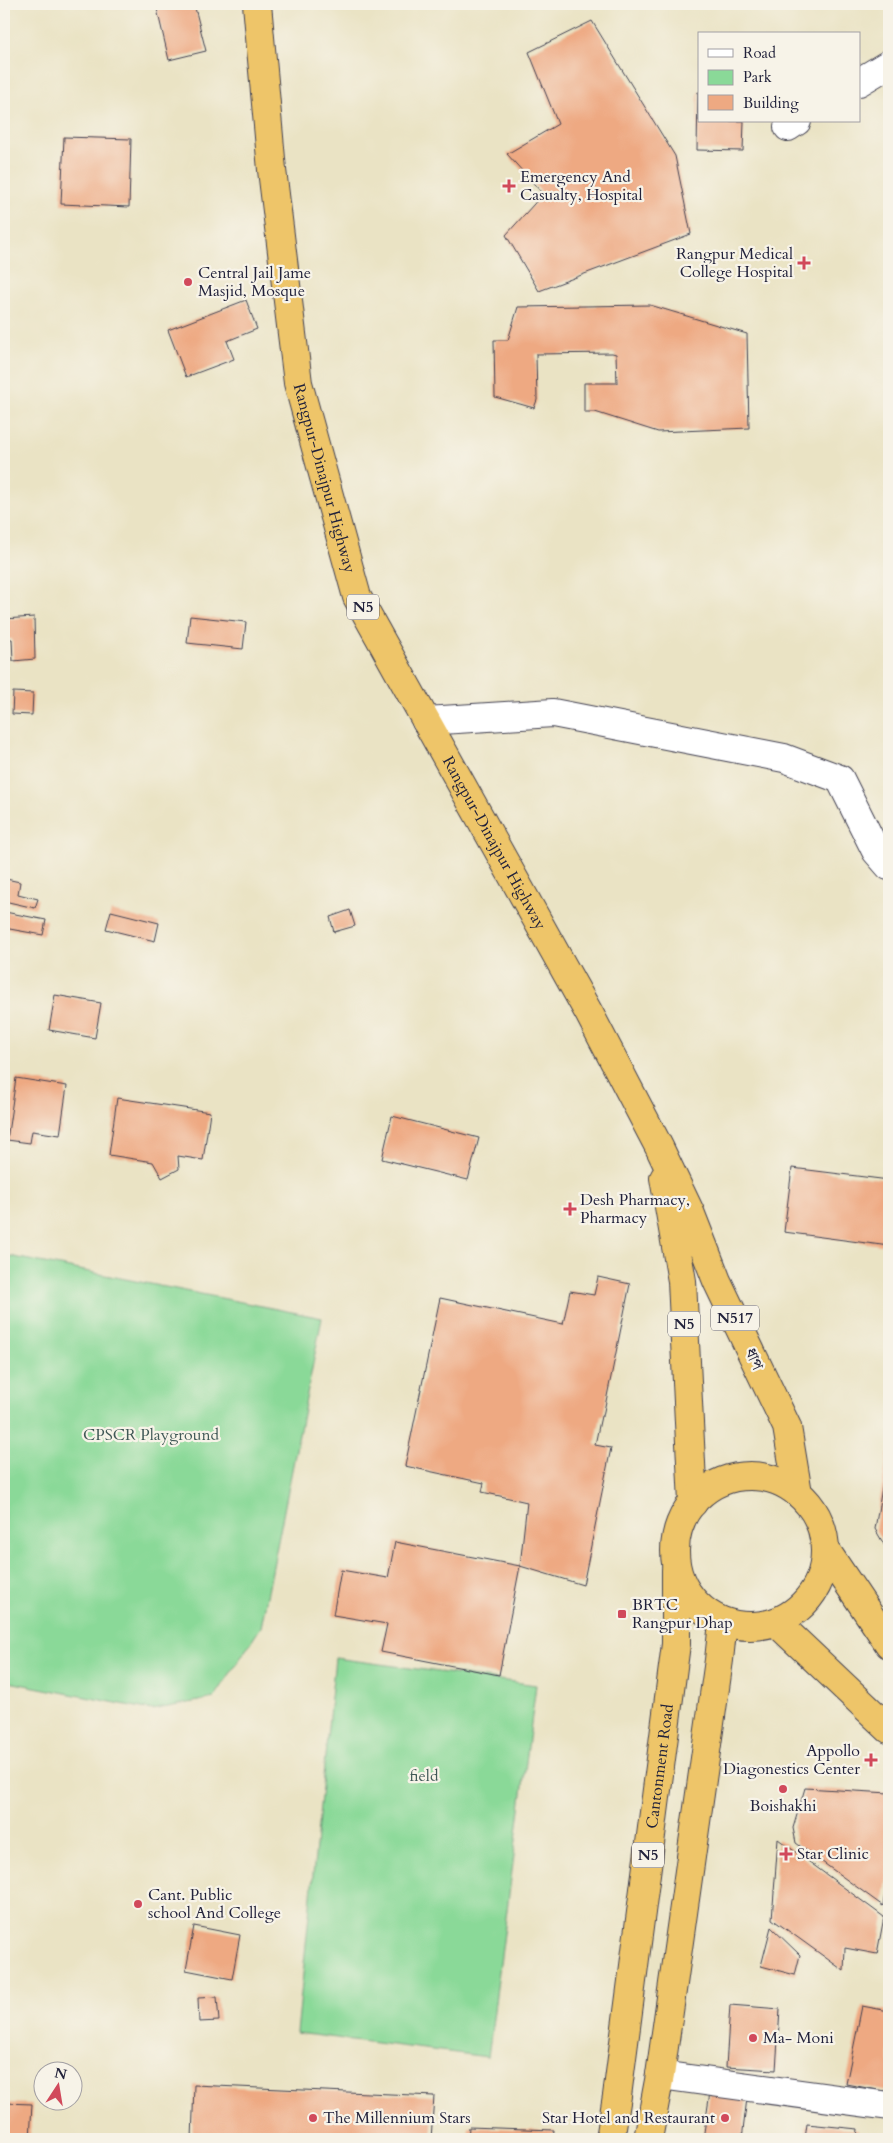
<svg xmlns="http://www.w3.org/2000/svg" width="893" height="2143" font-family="Cardo,'Noto Serif Bengali',serif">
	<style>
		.green { fill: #8ad998; stroke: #567e6a }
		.building { fill: #eea982 }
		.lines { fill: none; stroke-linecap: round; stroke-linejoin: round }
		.minor-casing { stroke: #403f50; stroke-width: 30 }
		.highway-casing { stroke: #403f50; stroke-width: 30 }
		.minor { stroke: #fff; stroke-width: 28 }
		.highway { stroke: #eec569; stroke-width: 28 }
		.poi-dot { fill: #d1495b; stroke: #f7f3e8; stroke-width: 2 }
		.labels { text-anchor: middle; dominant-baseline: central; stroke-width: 4.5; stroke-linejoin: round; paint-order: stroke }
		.shield { fill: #f7f3e8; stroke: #62616f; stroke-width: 1 }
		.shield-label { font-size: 15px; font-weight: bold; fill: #22223b }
		.poi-label { font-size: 16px; fill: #22223b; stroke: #f7f3e8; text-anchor: start }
		.street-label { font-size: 16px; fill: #22223b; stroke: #f7f3e8 }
		.park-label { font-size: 16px; fill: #415957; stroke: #f7f3e8 }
	</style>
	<rect width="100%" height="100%" fill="#f7f3e8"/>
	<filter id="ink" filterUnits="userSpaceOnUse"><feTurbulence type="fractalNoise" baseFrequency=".02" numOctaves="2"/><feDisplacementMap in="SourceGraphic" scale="10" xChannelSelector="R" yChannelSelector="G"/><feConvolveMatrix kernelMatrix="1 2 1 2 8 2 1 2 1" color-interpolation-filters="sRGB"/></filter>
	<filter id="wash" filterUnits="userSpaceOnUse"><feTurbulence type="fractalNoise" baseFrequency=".0096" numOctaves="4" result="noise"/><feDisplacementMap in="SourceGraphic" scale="20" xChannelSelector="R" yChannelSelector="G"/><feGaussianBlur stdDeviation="1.12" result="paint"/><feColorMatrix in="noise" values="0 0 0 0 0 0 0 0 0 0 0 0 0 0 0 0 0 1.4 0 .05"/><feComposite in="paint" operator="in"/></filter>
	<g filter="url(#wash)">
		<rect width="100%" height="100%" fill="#eae3c4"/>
		<path class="green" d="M 4,1255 L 322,1318 L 261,1627 L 214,1698 L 152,1710 L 4,1681 Z
			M 335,1658 L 536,1685 L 488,2057 L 297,2033 Z"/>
		<g id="blocks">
			<path class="building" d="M 177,4 L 194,4 L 206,51 L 169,60 L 157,9 Z
				M 592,21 L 675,156 L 691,234 L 539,291 L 506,235 L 543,194 L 507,154 L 558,124 L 529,52 Z
				M 698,92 L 699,92 L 699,121 L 744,121 L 743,151 L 697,150 Z
				M 64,137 L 131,139 L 129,207 L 61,204 Z
				M 246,300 L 257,329 L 227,341 L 234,359 L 186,377 L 168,330 Z
				M 650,305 L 747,334 L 749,428 L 658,432 L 595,412 L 584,412 L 584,383 L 617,383 L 616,354 L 612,353 L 536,354 L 537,400 L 534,408 L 495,397 L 494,340 L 508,340 L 518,307 Z
				M 190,616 L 246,622 L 243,649 L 187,643 Z
				M 34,617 L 35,659 L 13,661 L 12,639 L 4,639 L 4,619 Z
				M 13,692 L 33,693 L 32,715 L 12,714 Z
				M 6,879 L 20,882 L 18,894 L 38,899 L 35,908 L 4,901 Z
				M 350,910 L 355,926 L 334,932 L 330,917 Z
				M 111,911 L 159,923 L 155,941 L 106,929 Z
				M 5,912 L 46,920 L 43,935 L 4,928 Z
				M 55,995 L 101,1003 L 95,1038 L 49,1030 Z
				M 16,1078 L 67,1086 L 60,1135 L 32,1131 L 30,1143 L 7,1140 Z
				M 117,1098 L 210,1112 L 203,1160 L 178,1156 L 179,1169 L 162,1178 L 153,1162 L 109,1155 Z
				M 392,1116 L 479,1138 L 468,1180 L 382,1159 Z
				M 792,1168 L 889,1180 L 889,1246 L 784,1232 Z
				M 598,1277 L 630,1284 L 603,1416 L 601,1416 L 595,1445 L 611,1448 L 583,1585 L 520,1566 L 527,1502 L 482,1492 L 484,1483 L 405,1466 L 440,1298 L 563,1324 L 570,1291 L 594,1295 Z
				M 888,1452 L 889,1452 L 889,1553 L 875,1529 Z
				M 395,1542 L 520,1566 L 499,1675 L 381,1652 L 387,1624 L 333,1615 L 341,1570 L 388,1578 Z
				M 805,1788 L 889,1793 L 889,1866 L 883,1906 L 796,1843 L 793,1828 Z
				M 778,1839 L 884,1917 L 877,1954 L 845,1948 L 844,1971 L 772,1919 Z
				M 194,1926 L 240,1935 L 232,1979 L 186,1970 Z
				M 771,1927 L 800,1955 L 795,1975 L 761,1966 Z
				M 217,1997 L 219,2021 L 199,2022 L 198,1998 Z
				M 730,2005 L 780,2009 L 776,2070 L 726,2067 Z
				M 862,2006 L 889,2011 L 889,2092 L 846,2084 Z
				M 194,2085 L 434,2096 L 431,2139 L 192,2139 Z
				M 710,2092 L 747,2098 L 742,2139 L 703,2139 Z
				M 4,2103 L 32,2104 L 30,2139 L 4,2139 Z
				M 807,2124 L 858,2129 L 857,2139 L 805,2139 Z
				M 469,2127 L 554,2130 L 553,2139 L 468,2139 Z"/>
		</g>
	</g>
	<g filter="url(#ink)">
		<use href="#blocks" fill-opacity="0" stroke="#403f50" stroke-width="1"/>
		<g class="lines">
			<defs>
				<path id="minor" d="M 859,82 L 889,64
					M 788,127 L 797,121
					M 426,721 L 553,713 L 784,758 L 840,779 L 876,851 L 889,866
					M 660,2075 L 889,2106"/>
				<g id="highway">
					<path id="s1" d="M 257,4 L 272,170 L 298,383 L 357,597 L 590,1015 L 659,1147 L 690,1212 L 717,1281 L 787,1427 L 798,1493"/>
					<path d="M 664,1178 L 682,1281 L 693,1503"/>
					<circle cx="750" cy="1551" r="75"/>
					<path d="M 825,1549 L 889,1644"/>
					<path d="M 776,1622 L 889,1729"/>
					<path id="s2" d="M 610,2139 L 617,2096 L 676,1644 L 676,1570"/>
					<path d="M 648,2139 L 660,2075 L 719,1660 L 723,1622"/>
				</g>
			</defs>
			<use href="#minor" class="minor-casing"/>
			<use href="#highway" class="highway-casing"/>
			<use href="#minor" class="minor"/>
			<use href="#highway" class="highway"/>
		</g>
	</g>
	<g class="poi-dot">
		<path d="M506.5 178.5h5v5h5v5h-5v5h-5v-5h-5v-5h5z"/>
		<path d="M801.5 255.5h5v5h5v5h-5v5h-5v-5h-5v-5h5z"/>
		<circle cx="188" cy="282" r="5"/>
		<path d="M567.5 1201.5h5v5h5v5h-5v5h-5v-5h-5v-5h5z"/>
		<rect x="617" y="1609" width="10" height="10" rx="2.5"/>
		<path d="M868.5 1752.5h5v5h5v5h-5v5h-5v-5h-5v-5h5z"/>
		<circle cx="783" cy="1789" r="5"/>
		<path d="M783.5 1846.5h5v5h5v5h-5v5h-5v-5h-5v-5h5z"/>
		<circle cx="138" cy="1904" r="5"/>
		<circle cx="753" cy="2038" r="5"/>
		<circle cx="313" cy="2118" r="5"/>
		<circle cx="725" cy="2118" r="5"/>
	</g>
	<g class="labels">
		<g class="shield">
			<rect x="347" y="594.5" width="32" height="25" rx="4"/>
			<rect x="711" y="1305.5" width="48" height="25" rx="4"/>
			<rect x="668" y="1311.5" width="32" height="25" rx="4"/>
			<rect x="632" y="1842.5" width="32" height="25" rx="4"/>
		</g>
		<g class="shield-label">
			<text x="363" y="607">N5</text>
			<text x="735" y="1318">N517</text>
			<text x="684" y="1324">N5</text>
			<text x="648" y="1855">N5</text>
		</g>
		<g class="poi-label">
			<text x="520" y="177">Emergency And<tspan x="520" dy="18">Casualty, Hospital</tspan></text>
			<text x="793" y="254" text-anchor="end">Rangpur Medical<tspan x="793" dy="18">College Hospital</tspan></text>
			<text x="198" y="273">Central Jail Jame<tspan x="198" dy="18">Masjid, Mosque</tspan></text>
			<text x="580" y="1200">Desh Pharmacy,<tspan x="580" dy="18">Pharmacy</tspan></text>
			<text x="632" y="1605">BRTC<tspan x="632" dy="18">Rangpur Dhap</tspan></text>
			<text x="860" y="1751" text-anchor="end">Appollo<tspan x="860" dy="18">Diagonestics Center</tspan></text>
			<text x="783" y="1806" text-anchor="middle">Boishakhi</text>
			<text x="797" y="1854">Star Clinic</text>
			<text x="148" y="1895">Cant. Public<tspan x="148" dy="18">school And College</tspan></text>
			<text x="763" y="2038">Ma- Moni</text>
			<text x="323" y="2118">The Millennium Stars</text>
			<text x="715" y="2118" text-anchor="end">Star Hotel and Restaurant</text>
		</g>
		<g class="street-label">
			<text stroke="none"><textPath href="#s1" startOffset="480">Rangpur-Dinajpur Highway</textPath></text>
			<text stroke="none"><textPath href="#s1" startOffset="885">Rangpur-Dinajpur Highway</textPath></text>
			<text transform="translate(754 1359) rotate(66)">ধাপ</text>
			<text stroke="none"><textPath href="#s2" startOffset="376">Cantonment Road</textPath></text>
		</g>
		<g class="park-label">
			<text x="151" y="1435">CPSCR Playground</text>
			<text x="424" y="1776">field</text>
		</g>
	</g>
	<rect width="893" height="2143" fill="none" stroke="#f7f3e8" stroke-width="20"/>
	<rect x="698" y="32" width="162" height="90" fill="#f7f3e8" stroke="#a29fa3"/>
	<rect x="708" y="49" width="25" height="8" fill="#ffffff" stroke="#a29fa3"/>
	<text x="743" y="58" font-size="15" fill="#22223b">Road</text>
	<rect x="708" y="70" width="25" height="15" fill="#8ad998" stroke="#a29fa3"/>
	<text x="743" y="82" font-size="15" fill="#22223b">Park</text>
	<rect x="708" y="95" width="25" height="15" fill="#eea982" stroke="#a29fa3"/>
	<text x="743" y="108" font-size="15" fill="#22223b">Building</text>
	<g transform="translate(58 2086) rotate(12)"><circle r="24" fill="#f7f3e8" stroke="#a29fa3"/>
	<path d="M0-4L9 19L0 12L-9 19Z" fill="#d1495b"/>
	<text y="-8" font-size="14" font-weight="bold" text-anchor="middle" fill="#22223b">N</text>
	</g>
</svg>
